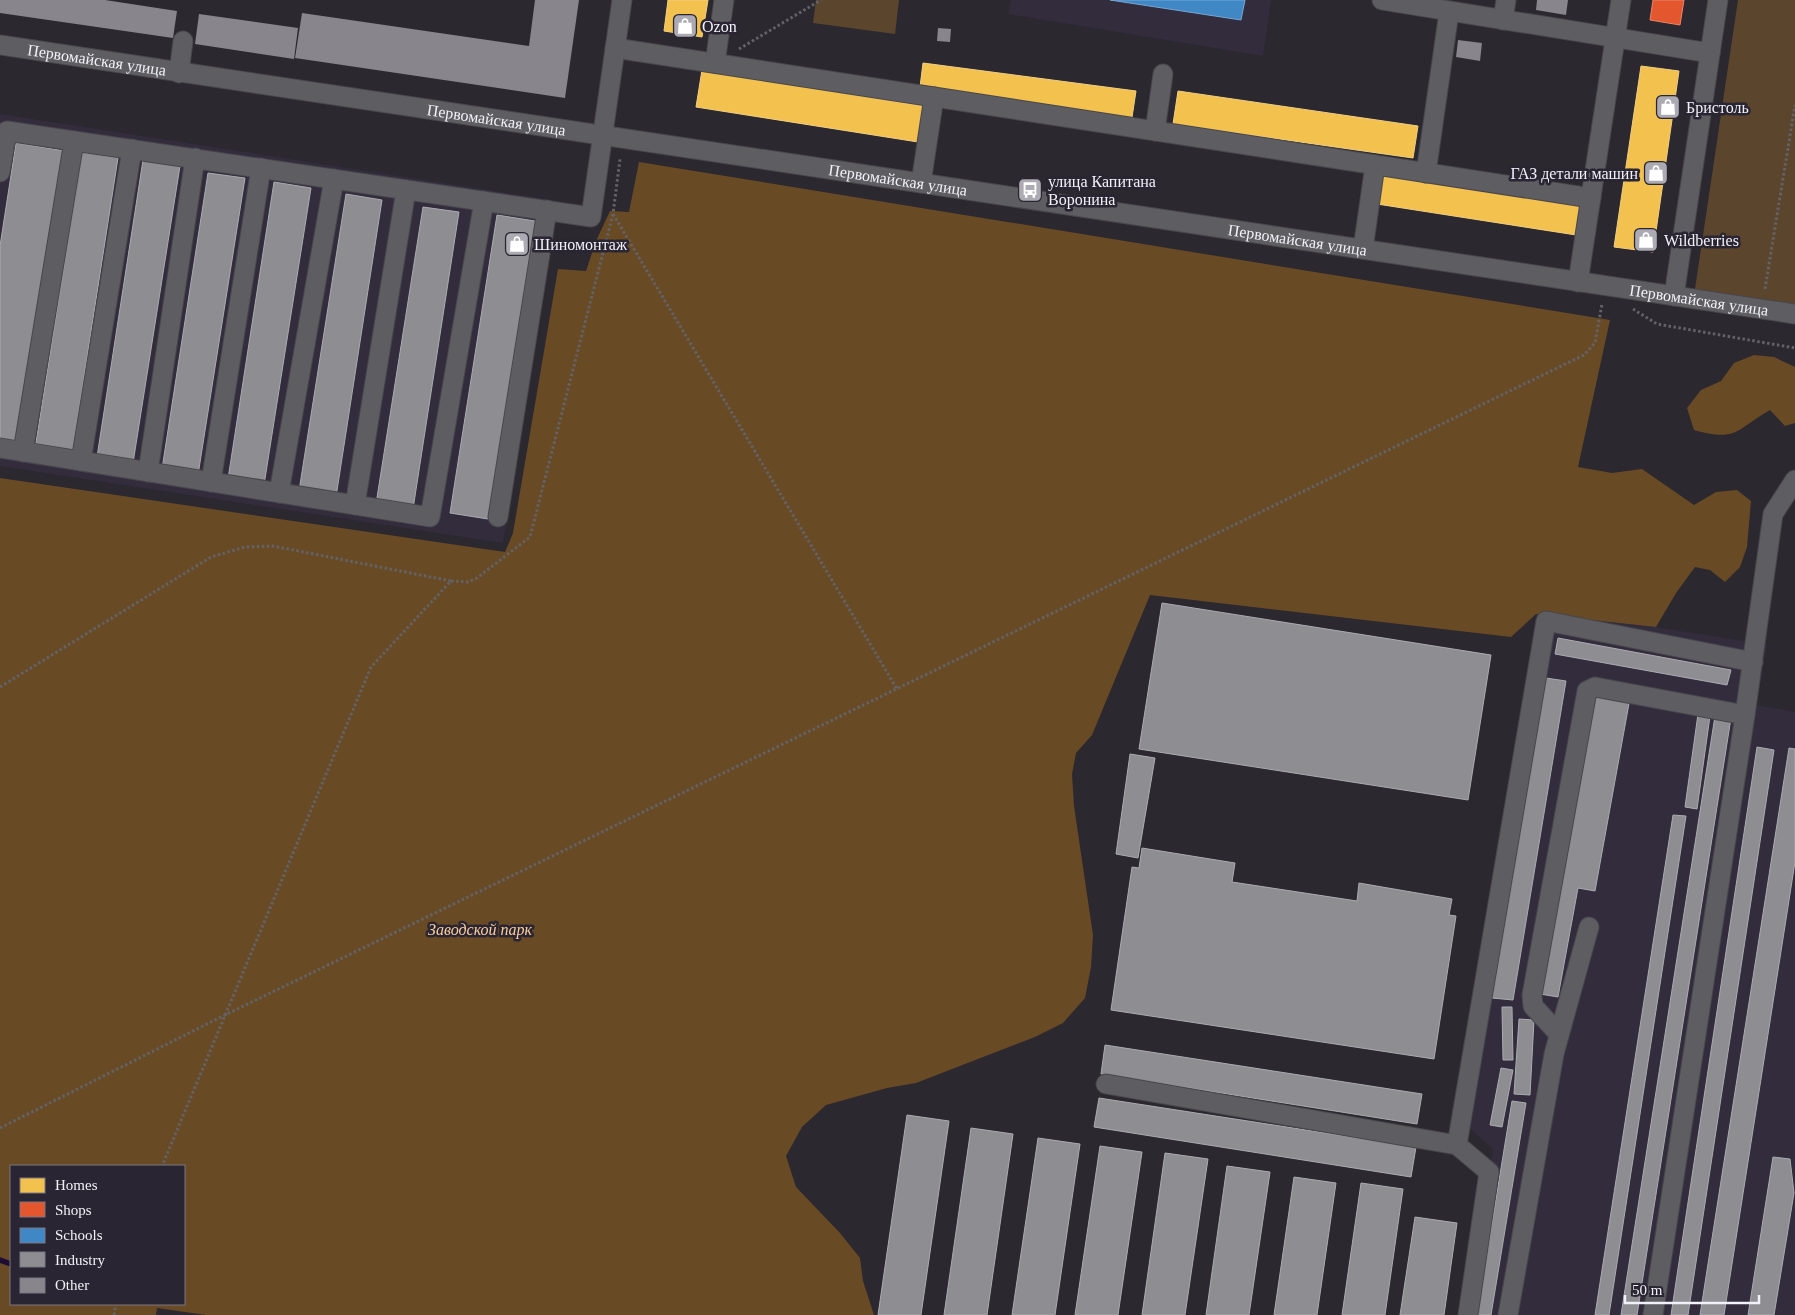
<svg xmlns="http://www.w3.org/2000/svg" width="1795" height="1315" font-family="Georgia,serif">
	<style>
		.built { fill: #322c3d }
		.green { fill: #5b462d }
		.forest { fill: #684a25; fill-rule: evenodd }
		.homes { fill: #f2c14e; stroke: #f2cf81 }
		.shops { fill: #e4572e; stroke: #e8856b }
		.schools { fill: #3f88c5; stroke: #75a7d4 }
		.industry { fill: #8d8d92; stroke: #ababb1 }
		.lines { fill: none; stroke-linecap: round; stroke-linejoin: round }
		.stream { stroke: #1d0d32; stroke-width: 5.5 }
		.building { fill: #88868c }
		.minor-casing { stroke: #48464c; stroke-width: 21 }
		.path { stroke: #636266; stroke-width: 3; stroke-dasharray: 2.5 2.5; stroke-linecap: butt }
		.minor { stroke: #5e5d62; stroke-width: 19 }
		.labels { text-anchor: middle; dominant-baseline: central; stroke-width: 5; stroke-linejoin: round; paint-order: stroke }
		.poi-label { font-size: 16px; fill: #f2f0f8; stroke: #2a2532; text-anchor: start }
		.street-label { font-size: 16px; fill: #f2f0f8; stroke: #2a2532 }
		.park-label { font-size: 16px; font-style: italic; fill: #fbce9a; stroke: #2a2532 }
	</style>
	<rect width="100%" height="100%" fill="#2b282f"/>
	<path class="built" d="M 1011,0 L 1271,0 L 1263,56 L 1008,14 Z
		M 0,114 L 559,201 L 503,543 L 0,466 Z
		M 1536,614 L 1656,627 L 1767,645 L 1757,705 L 1795,712 L 1795,1315 L 1468,1315 L 1493,1149 L 1451,1112 L 1461,1064 L 1530,662 Z"/>
	<path class="green" d="M 816,0 L 899,0 L 895,34 L 813,23 Z
		M 1738,0 L 1795,0 L 1795,304 L 1695,289 Z"/>
	<path class="forest" d="M 639,162 L 1610,320 L 1578,467 L 1612,473 L 1642,469 L 1694,505 L 1716,492 L 1737,490 L 1751,501 L 1747,547 L 1740,567 L 1725,582 L 1710,570 L 1695,567 L 1676,593 L 1656,627 L 1536,614 L 1511,637 L 1150,595 L 1092,735 L 1076,753 L 1072,774 L 1074,806 L 1093,935 L 1091,967 L 1085,998 L 1063,1023 L 1035,1037 L 916,1083 L 887,1088 L 826,1105 L 802,1127 L 786,1156 L 796,1187 L 840,1233 L 860,1258 L 863,1281 L 874,1315 L 206,1315 L 157,1308 L 156,1315 L 0,1315 L 0,478 L 505,552 L 513,533 L 558,269 L 586,271 L 596,241 L 610,211 L 629,212 ZM 11,1166 L 184,1166 L 184,1304 L 11,1304 Z
		M 1754,355 L 1774,357 L 1795,367 L 1795,423 L 1785,426 L 1770,410 C 1735,430 1738,442 1694,430 L 1687,408 L 1701,390 L 1721,381 L 1734,363 Z"/>
	<path class="homes" d="M 668,0 L 708,0 L 702,37 L 664,31 Z
		M 923,63 L 1136,91 L 1131,124 L 919,95 Z
		M 1641,66 L 1679,71 L 1653,252 L 1614,247 Z
		M 702,70 L 924,106 L 918,142 L 696,107 Z
		M 1178,91 L 1418,126 L 1413,158 L 1173,124 Z
		M 1382,170 L 1582,201 L 1576,235 L 1377,204 Z"/>
	<path class="shops" d="M 1653,0 L 1684,0 L 1680,25 L 1650,20 Z"/>
	<path class="schools" d="M 1110,0 L 1245,0 L 1241,20 Z"/>
	<path class="industry" d="M 16,143 L 65,151 L 17,445 L 0,442 L 0,246 Z
		M 82,152 L 118,158 L 72,454 L 35,449 Z
		M 143,160 L 180,166 L 133,463 L 97,457 Z
		M 208,173 L 245,178 L 198,475 L 162,469 Z
		M 274,182 L 311,188 L 264,485 L 228,479 Z
		M 346,194 L 382,200 L 336,497 L 299,491 Z
		M 423,207 L 459,212 L 413,509 L 376,504 Z
		M 497,215 L 535,221 L 488,519 L 450,513 Z
		M 1162,603 L 1491,655 L 1468,800 L 1139,749 Z
		M 1558,638 L 1731,670 L 1727,685 L 1555,654 Z
		M 1546,678 L 1566,681 L 1513,1000 L 1492,998 Z
		M 1595,692 L 1630,698 L 1595,891 L 1578,888 L 1558,997 L 1540,994 Z
		M 1698,714 L 1710,716 L 1697,809 L 1685,807 Z
		M 1715,716 L 1731,718 L 1637,1315 L 1621,1315 Z
		M 1757,747 L 1774,750 L 1688,1315 L 1671,1315 Z
		M 1789,748 L 1795,749 L 1795,862 L 1724,1315 L 1700,1315 Z
		M 1130,754 L 1155,758 L 1138,858 L 1116,854 Z
		M 1673,815 L 1686,816 L 1609,1315 L 1595,1315 Z
		M 1142,848 L 1235,863 L 1232,882 L 1357,901 L 1359,883 L 1452,899 L 1449,915 L 1456,916 L 1434,1059 L 1111,1010 L 1132,867 L 1139,868 Z
		M 1502,1007 L 1512,1007 L 1513,1060 L 1503,1060 Z
		M 1519,1019 L 1534,1020 L 1530,1095 L 1514,1094 Z
		M 1105,1045 L 1422,1094 L 1417,1124 L 1101,1074 Z
		M 1501,1068 L 1513,1070 L 1502,1127 L 1490,1125 Z
		M 1099,1098 L 1416,1147 L 1411,1177 L 1094,1127 Z
		M 1512,1101 L 1526,1103 L 1491,1315 L 1477,1315 Z
		M 907,1115 L 949,1121 L 921,1315 L 878,1315 Z
		M 971,1128 L 1013,1134 L 987,1315 L 944,1315 Z
		M 1038,1138 L 1080,1144 L 1055,1315 L 1012,1315 Z
		M 1100,1146 L 1142,1152 L 1118,1315 L 1075,1315 Z
		M 1165,1153 L 1208,1159 L 1185,1315 L 1142,1315 Z
		M 1773,1157 L 1790,1159 L 1794,1193 L 1774,1315 L 1748,1315 Z
		M 1227,1166 L 1270,1172 L 1249,1315 L 1206,1315 Z
		M 1294,1177 L 1336,1183 L 1317,1315 L 1274,1315 Z
		M 1361,1183 L 1403,1189 L 1385,1315 L 1342,1315 Z
		M 1415,1217 L 1457,1223 L 1444,1315 L 1400,1315 Z"/>
	<g class="lines">
		<path class="stream" d="M 0,1260 L 11,1264"/>
	</g>
	<path class="building" d="M 0,0 L 105,0 L 177,11 L 173,38 L 0,13 Z
		M 535,0 L 579,0 L 565,98 L 295,58 L 302,13 L 529,46 Z
		M 1537,0 L 1568,0 L 1566,15 L 1536,10 Z
		M 199,14 L 298,28 L 294,59 L 195,44 Z
		M 938,28 L 951,29 L 950,42 L 937,41 Z
		M 1458,40 L 1482,43 L 1480,61 L 1456,57 Z"/>
	<g class="lines">
		<defs>
			<g id="minor">
				<path d="M 1382,0 L 1710,53"/>
				<path d="M 1503,20 L 1506,0"/>
				<path id="s1" d="M 0,45 L 1795,314"/>
				<path d="M 615,48 L 1591,198"/>
				<path d="M 715,63 L 724,0"/>
				<path d="M 179,73 L 183,41"/>
				<path d="M 1155,131 L 1163,74"/>
				<path d="M 0,172 L 7,131 L 74,141"/>
				<path d="M 1426,173 L 1449,12"/>
				<path d="M 921,183 L 934,97"/>
				<path d="M 1363,249 L 1375,165"/>
				<path d="M 1578,282 L 1621,0"/>
				<path d="M 1674,296 L 1718,0"/>
				<path d="M 0,448 L 430,517 L 484,201"/>
				<path d="M 23,452 L 74,141 L 591,217 L 622,0"/>
				<path d="M 81,461 L 132,149"/>
				<path d="M 148,472 L 195,158"/>
				<path d="M 211,482 L 261,168"/>
				<path d="M 279,493 L 334,179"/>
				<path d="M 355,505 L 406,190"/>
				<path d="M 498,517 L 547,210"/>
				<path d="M 1558,1033 L 1533,1006 L 1532,995 L 1587,691 L 1595,687 L 1745,715 L 1773,514 L 1795,480"/>
				<path d="M 1106,1084 L 1457,1145 L 1489,1172 L 1468,1315"/>
				<path d="M 1457,1145 L 1546,621 L 1753,662"/>
				<path d="M 1508,1315 L 1554,1054 L 1589,927"/>
				<path d="M 1653,1315 L 1745,715"/>
			</g>
		</defs>
		<use href="#minor" class="minor-casing"/>
		<path class="path" d="M 739,49 L 821,0
			M 613,214 L 897,689
			M 1765,289 L 1795,105
			M 1633,309 L 1657,324 L 1795,348
			M 451,581 L 468,582 L 477,578 L 530,537 L 613,214 L 620,159
			M 0,687 L 211,557 L 245,547 L 273,546 L 451,581 L 371,667 L 162,1166
			M 0,1128 L 223,1016 L 1584,355 L 1595,343 L 1602,304
			M 114,1315 L 116,1304"/>
		<use href="#minor" class="minor"/>
	</g>
	<defs>
		<symbol id="shop-square" viewBox="-11 -11 22 22"><rect x="-9" y="-9" width="18" height="18" rx="4" fill="#acaab2" stroke="#2a2532"/><path d="M-5-2.5h2.3a2.7 3.5 0 0 1 5.4 0H5L5.5 6h-11ZM-1.5-2.5h3a1.5 2.3 0 0 0-3 0Z" fill="#fff"/></symbol>
		<symbol id="bus-square" viewBox="-11 -11 22 22"><rect x="-9" y="-9" width="18" height="18" rx="4" fill="#acaab2" stroke="#2a2532"/><path d="M-5-6H5V4H4V6H2V4H-2V6H-4V4H-5ZM-3.5-4V0h7V-4ZM-3.5 1.2v1.5H-2V1.2ZM2 1.2v1.5H3.5V1.2Z" fill="#fff"/></symbol>
	</defs>
	<g fill-rule="evenodd">
		<use href="#shop-square" x="671" y="12" width="28" height="28"/>
		<use href="#shop-square" x="1654" y="93" width="28" height="28"/>
		<use href="#shop-square" x="1642" y="159" width="28" height="28"/>
		<use href="#bus-square" x="1016" y="176" width="28" height="28"/>
		<use href="#shop-square" x="1632" y="226" width="28" height="28"/>
		<use href="#shop-square" x="503" y="230" width="28" height="28"/>
	</g>
	<g class="labels">
		<g class="poi-label">
			<text x="702" y="26">Ozon</text>
			<text x="1686" y="107">Бристоль</text>
			<text x="1638" y="173" text-anchor="end">ГАЗ детали машин</text>
			<text x="1048" y="181">улица Капитана<tspan x="1048" dy="18">Воронина</tspan></text>
			<text x="1664" y="240">Wildberries</text>
			<text x="534" y="244">Шиномонтаж</text>
		</g>
		<g class="street-label">
			<text stroke="none"><textPath href="#s1" startOffset="98">Первомайская улица</textPath></text>
			<text stroke="none"><textPath href="#s1" startOffset="502">Первомайская улица</textPath></text>
			<text stroke="none"><textPath href="#s1" startOffset="908">Первомайская улица</textPath></text>
			<text stroke="none"><textPath href="#s1" startOffset="1312">Первомайская улица</textPath></text>
			<text stroke="none"><textPath href="#s1" startOffset="1718">Первомайская улица</textPath></text>
		</g>
		<g class="park-label">
			<text x="480" y="929">Заводской парк</text>
		</g>
	</g>
	<rect x="10" y="1165" width="175" height="140" fill="#2a2532" stroke="#7a7681"/>
	<rect x="20" y="1178" width="25" height="15" fill="#f2c14e" stroke="#7a7681"/>
	<text x="55" y="1190" font-size="15" fill="#f2f0f8">Homes</text>
	<rect x="20" y="1202" width="25" height="15" fill="#e4572e" stroke="#7a7681"/>
	<text x="55" y="1215" font-size="15" fill="#f2f0f8">Shops</text>
	<rect x="20" y="1228" width="25" height="15" fill="#3f88c5" stroke="#7a7681"/>
	<text x="55" y="1240" font-size="15" fill="#f2f0f8">Schools</text>
	<rect x="20" y="1252" width="25" height="15" fill="#8d8d92" stroke="#7a7681"/>
	<text x="55" y="1265" font-size="15" fill="#f2f0f8">Industry</text>
	<rect x="20" y="1278" width="25" height="15" fill="#88868c" stroke="#7a7681"/>
	<text x="55" y="1290" font-size="15" fill="#f2f0f8">Other</text>
	<path d="M1625 1295v8h134v-8" fill="none" stroke="#f2f0f8" stroke-width="2.5"/>
	<text x="1632" y="1295" font-size="15" fill="#f2f0f8" stroke="#2a2532" stroke-width="4" paint-order="stroke">50 m</text>
</svg>
